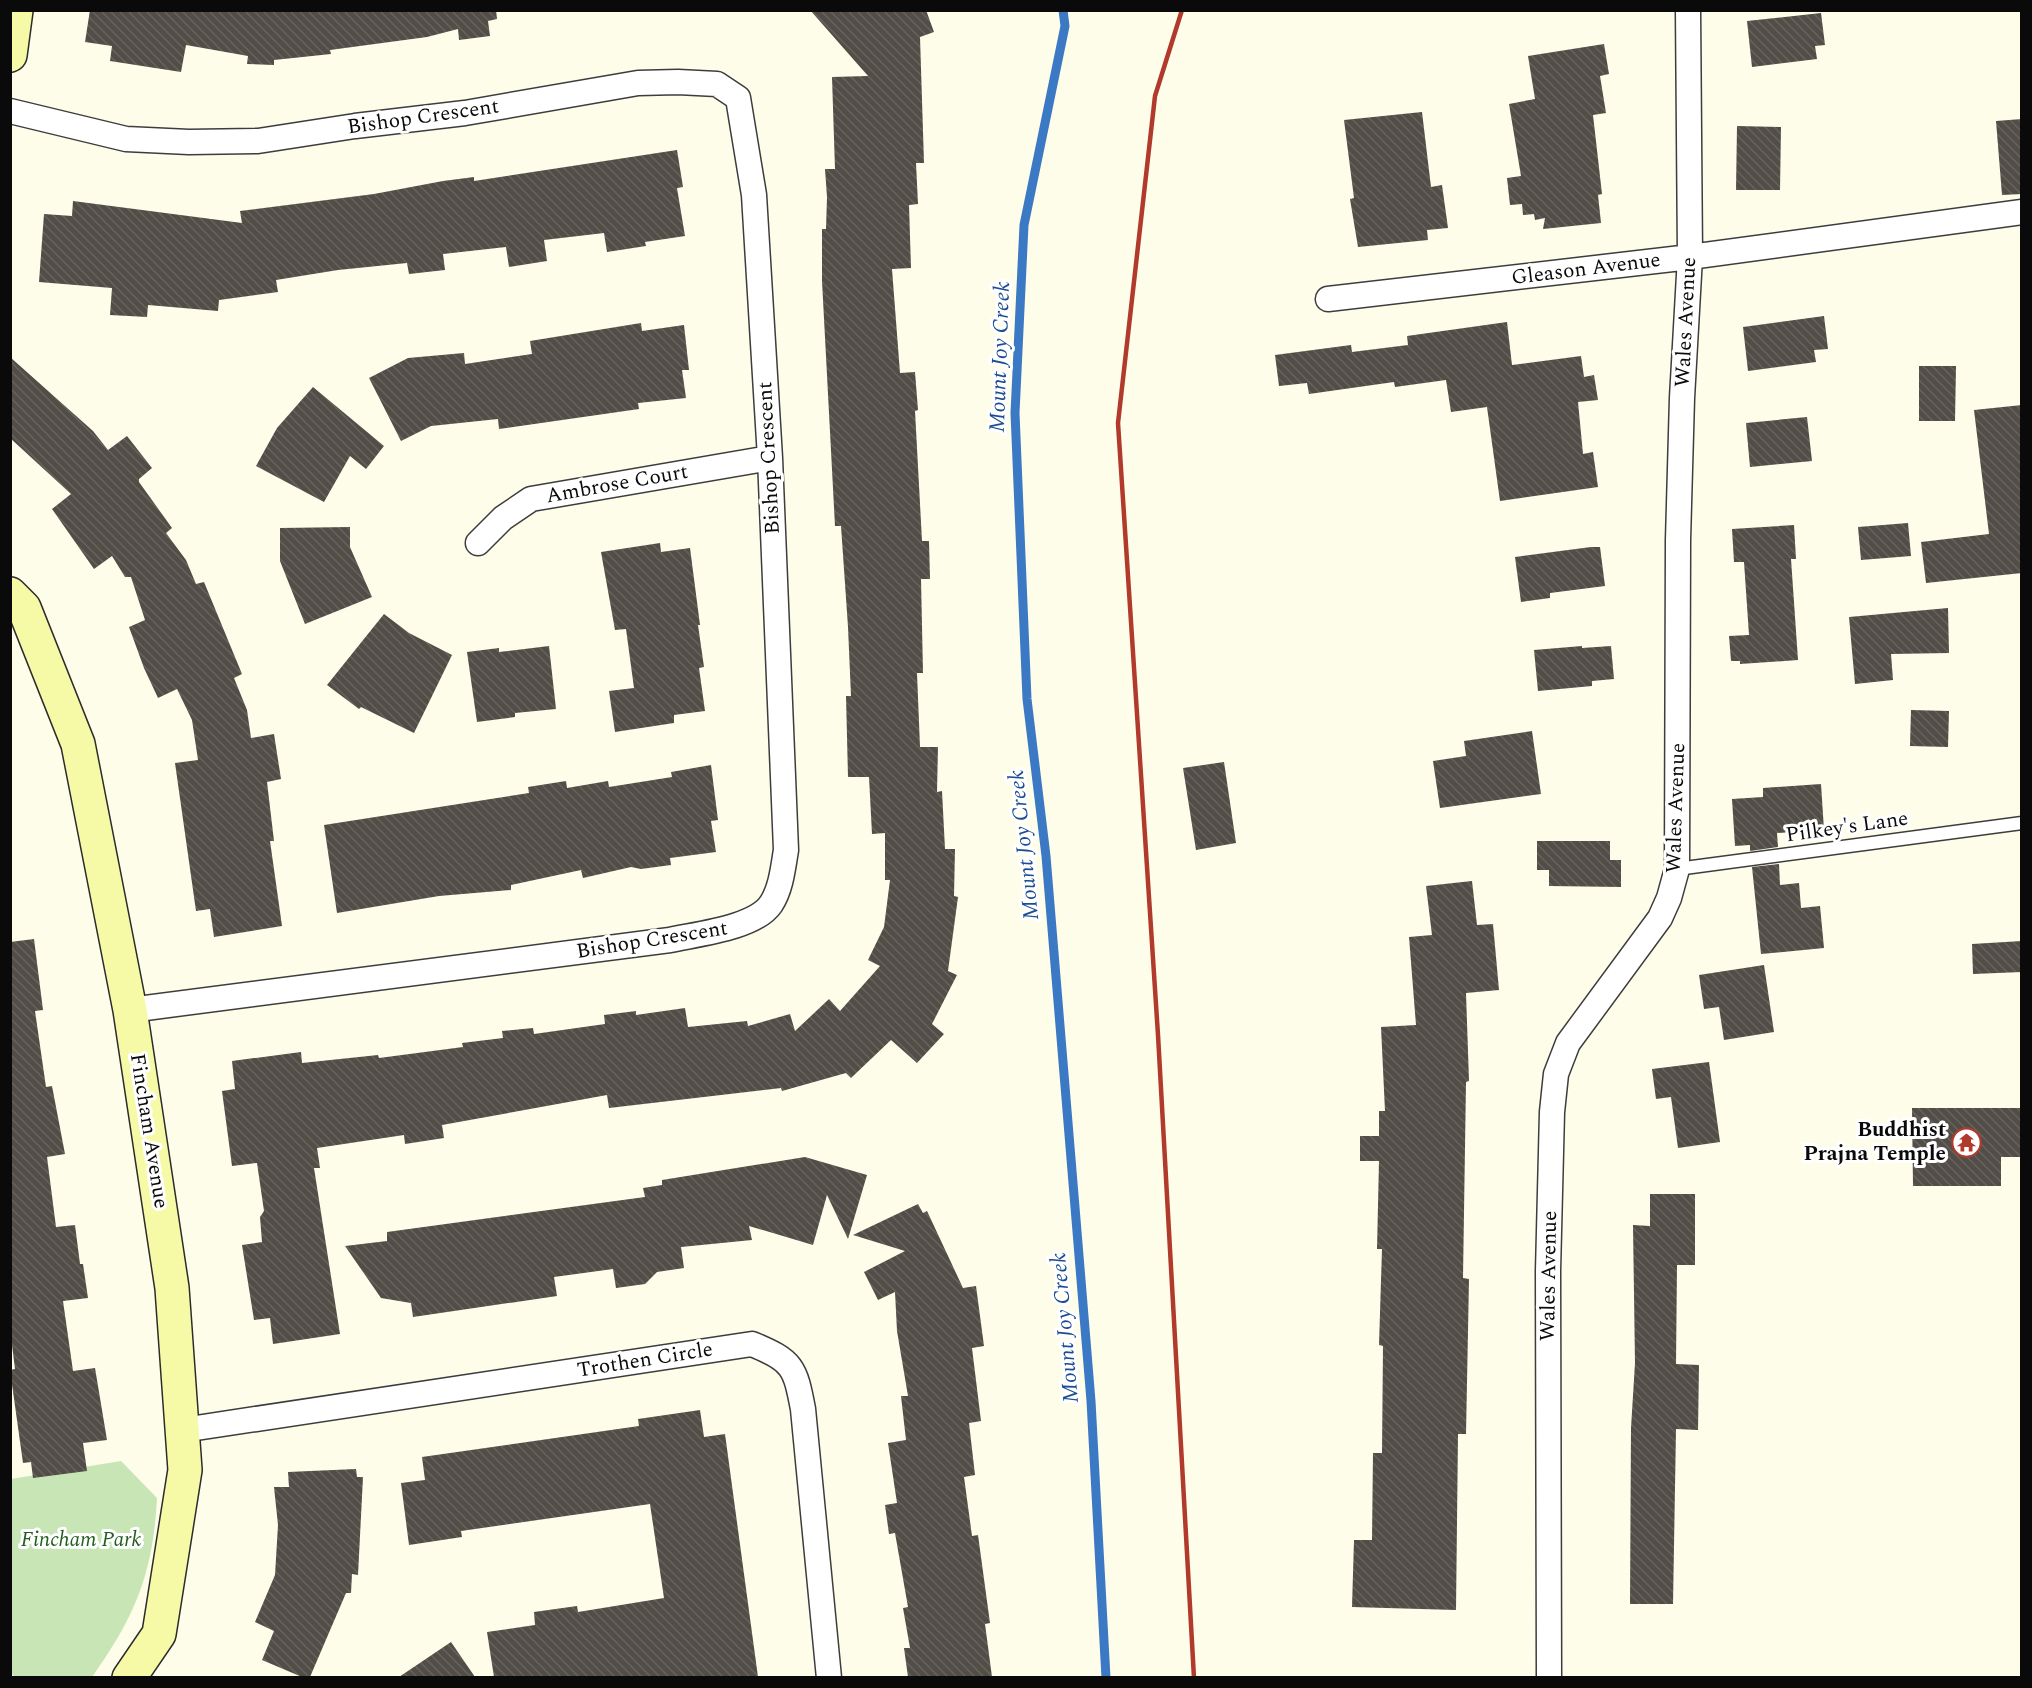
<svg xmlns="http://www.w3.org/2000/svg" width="2032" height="1688" font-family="Spectral,serif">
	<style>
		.park { fill: #c7e5b5 }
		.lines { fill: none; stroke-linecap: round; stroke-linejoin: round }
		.stream { stroke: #3c79c4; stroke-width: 9 }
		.building { fill: url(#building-back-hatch) }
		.lane-casing { stroke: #3d3d3d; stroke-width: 15 }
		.street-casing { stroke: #3d3d3d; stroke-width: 27 }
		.secondary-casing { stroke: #2c2c2c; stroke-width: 36 }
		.lane { stroke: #fff; stroke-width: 12 }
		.street { stroke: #fff; stroke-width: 24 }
		.secondary { stroke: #f6faa7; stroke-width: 33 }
		.rail { stroke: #b13a2c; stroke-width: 4.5 }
		.labels { text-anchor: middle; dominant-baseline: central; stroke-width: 6; stroke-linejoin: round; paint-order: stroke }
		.street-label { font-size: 21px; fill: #0a0a0a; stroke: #fff }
		.poi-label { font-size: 21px; font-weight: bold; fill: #0a0a0a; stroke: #fff; text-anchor: end }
		.park-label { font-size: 21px; font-style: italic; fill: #235d20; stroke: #fff }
		.water-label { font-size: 22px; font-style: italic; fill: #1c4d93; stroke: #fff }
	</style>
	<defs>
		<pattern id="building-back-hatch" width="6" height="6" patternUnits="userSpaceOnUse" patternTransform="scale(1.5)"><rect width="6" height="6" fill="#524d47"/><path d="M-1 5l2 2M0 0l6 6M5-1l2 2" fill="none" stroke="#66625d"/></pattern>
	</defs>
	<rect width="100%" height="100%" fill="#fefde9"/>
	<path class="park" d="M 121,1461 L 157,1498 C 153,1574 135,1616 92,1677 L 17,1678 L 11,1674 L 11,1479 Z"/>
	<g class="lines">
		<path class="stream" d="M 1063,10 L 1065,26 L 1024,225 L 1015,413 L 1027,699 L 1046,856 L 1091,1401 L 1106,1678"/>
	</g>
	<path class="building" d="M 90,10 L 496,10 L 497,19 L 488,21 L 490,36 L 459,40 L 458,29 L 427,37 L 330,50 L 331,54 L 274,60 L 274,65 L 247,64 L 248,56 L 186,45 L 181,72 L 110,61 L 112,46 L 85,42 Z
		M 810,10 L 926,10 L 934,32 L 920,37 L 924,163 L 916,163 L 918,204 L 909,205 L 911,268 L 892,269 L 900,373 L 915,372 L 918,410 L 915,411 L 922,541 L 929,541 L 930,579 L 921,579 L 923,673 L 917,673 L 920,747 L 938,747 L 937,792 L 942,791 L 945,849 L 955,849 L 954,896 L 958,897 L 948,971 L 957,975 L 932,1024 L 944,1034 L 917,1063 L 891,1040 L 851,1078 L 846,1073 L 782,1091 L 781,1088 L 609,1108 L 607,1095 L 442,1125 L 444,1138 L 405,1144 L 404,1135 L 317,1148 L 320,1168 L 314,1168 L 340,1334 L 273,1344 L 270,1318 L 254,1320 L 242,1245 L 262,1242 L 260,1217 L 264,1211 L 257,1163 L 232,1166 L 222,1091 L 235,1089 L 232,1061 L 301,1052 L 302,1063 L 378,1055 L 379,1058 L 463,1047 L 462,1043 L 503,1038 L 502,1031 L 533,1028 L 534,1034 L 605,1024 L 604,1015 L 636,1011 L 636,1015 L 685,1008 L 688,1027 L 747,1021 L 748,1026 L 790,1014 L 795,1031 L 829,999 L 840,1011 L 880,966 L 868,960 L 884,927 L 890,880 L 885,880 L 885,833 L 872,834 L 869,777 L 848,777 L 846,696 L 851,696 L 848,627 L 841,526 L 835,526 L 822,281 L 822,229 L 826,229 L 827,197 L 825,169 L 835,169 L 832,77 L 868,76 Z
		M 1821,13 L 1825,45 L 1815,46 L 1817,59 L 1752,67 L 1747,21 Z
		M 1604,44 L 1609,74 L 1600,76 L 1606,113 L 1593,115 L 1602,194 L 1598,195 L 1601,223 L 1543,229 L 1545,218 L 1535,220 L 1534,214 L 1523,215 L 1522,204 L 1510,205 L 1507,178 L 1521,176 L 1509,104 L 1535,99 L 1528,56 Z
		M 1422,112 L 1431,187 L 1442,185 L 1448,228 L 1427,230 L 1428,240 L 1358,247 L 1350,199 L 1354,198 L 1344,120 Z
		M 2022,119 L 2022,194 L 2002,195 L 1996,121 Z
		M 1737,126 L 1781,127 L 1780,190 L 1736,190 Z
		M 677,150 L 683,187 L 677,188 L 685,236 L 645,242 L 646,246 L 607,252 L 604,233 L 544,240 L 547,261 L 509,267 L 506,247 L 443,254 L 445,270 L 409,274 L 407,263 L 338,270 L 276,280 L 278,292 L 219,300 L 218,311 L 148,305 L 147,317 L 110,315 L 112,288 L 39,282 L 44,214 L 72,216 L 73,201 L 242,223 L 240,211 L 374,194 L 443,181 L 474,177 L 474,181 Z
		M 1824,316 L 1828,349 L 1814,350 L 1816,362 L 1748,371 L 1743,327 Z
		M 1507,322 L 1512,365 L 1581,356 L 1584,377 L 1594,375 L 1598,400 L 1578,402 L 1583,454 L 1593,452 L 1598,487 L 1500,501 L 1487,407 L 1451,412 L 1446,380 L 1395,387 L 1394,382 L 1309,394 L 1307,383 L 1279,386 L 1275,355 L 1351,345 L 1352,352 L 1408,345 L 1407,336 Z
		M 641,323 L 642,331 L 684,325 L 689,370 L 682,370 L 686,398 L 638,403 L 639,409 L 499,429 L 498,419 L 431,426 L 401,441 L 369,378 L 408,358 L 464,353 L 465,364 L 532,354 L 530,341 Z
		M 10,357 L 93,431 L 108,450 L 127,436 L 152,468 L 139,479 L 139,482 L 172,528 L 166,533 L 186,560 L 196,584 L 204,582 L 242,674 L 234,678 L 247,710 L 251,738 L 274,734 L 281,779 L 267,782 L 274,841 L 270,841 L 282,926 L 214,937 L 210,909 L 196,911 L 175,763 L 198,760 L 192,720 L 177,689 L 158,698 L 144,668 L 129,627 L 145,620 L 131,577 L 125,577 L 112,556 L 94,569 L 52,509 L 71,494 L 10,438 Z
		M 1919,366 L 1956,366 L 1955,421 L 1919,421 Z
		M 313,387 L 384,446 L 366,469 L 350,456 L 324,502 L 256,466 L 277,428 Z
		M 2022,405 L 2022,573 L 1926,583 L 1921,542 L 1989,534 L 1974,410 Z
		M 1807,417 L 1812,461 L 1750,467 L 1746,423 Z
		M 1908,523 L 1911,556 L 1861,560 L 1858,527 Z
		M 1794,525 L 1796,559 L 1791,559 L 1798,660 L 1740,664 L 1740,661 L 1731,661 L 1729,636 L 1749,635 L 1744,562 L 1734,562 L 1732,529 Z
		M 350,527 L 350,547 L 372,597 L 305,624 L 280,561 L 280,528 Z
		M 660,543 L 661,552 L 690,548 L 700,625 L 698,625 L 704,667 L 699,668 L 705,711 L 674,715 L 674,723 L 615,732 L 609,691 L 634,688 L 626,629 L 615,630 L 601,552 Z
		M 1591,547 L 1600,547 L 1605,586 L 1550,593 L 1550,598 L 1521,602 L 1515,557 Z
		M 1948,608 L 1949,653 L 1891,654 L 1893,680 L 1855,684 L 1849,617 Z
		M 384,614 L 409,633 L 452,655 L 414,733 L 361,707 L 359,709 L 327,685 Z
		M 549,646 L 556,709 L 515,713 L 515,717 L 477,722 L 467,652 L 499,648 L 499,652 Z
		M 1582,646 L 1582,648 L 1611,646 L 1614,679 L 1592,681 L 1592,686 L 1538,691 L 1534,650 Z
		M 1911,710 L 1949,711 L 1948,747 L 1910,746 Z
		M 1532,731 L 1541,794 L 1440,808 L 1433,761 L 1466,756 L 1464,741 Z
		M 1224,762 L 1236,843 L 1196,850 L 1183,768 Z
		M 711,765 L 718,820 L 711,821 L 716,852 L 670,858 L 671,865 L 641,869 L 631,867 L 583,878 L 581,870 L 511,885 L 511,890 L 439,896 L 337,913 L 324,825 L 529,793 L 528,787 L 566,781 L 567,788 L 608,781 L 609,787 L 672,777 L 671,772 Z
		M 1821,784 L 1824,830 L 1777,833 L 1778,847 L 1750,851 L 1750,845 L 1735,846 L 1732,799 L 1763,797 L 1763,788 Z
		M 1537,841 L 1610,841 L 1610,860 L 1621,860 L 1621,887 L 1549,886 L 1549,870 L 1537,870 Z
		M 1779,864 L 1780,885 L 1799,883 L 1801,908 L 1820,906 L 1824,948 L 1761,954 L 1752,867 Z
		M 1472,881 L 1477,925 L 1493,924 L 1499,990 L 1466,993 L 1469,1081 L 1466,1082 L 1463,1278 L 1469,1279 L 1466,1434 L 1458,1434 L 1456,1610 L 1352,1607 L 1354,1540 L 1372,1540 L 1373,1453 L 1382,1453 L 1383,1346 L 1379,1345 L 1382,1249 L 1377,1249 L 1379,1161 L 1360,1161 L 1360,1136 L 1379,1136 L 1379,1111 L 1385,1111 L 1381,1027 L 1416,1025 L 1409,937 L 1432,935 L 1426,886 Z
		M 34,939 L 43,1010 L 35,1011 L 46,1087 L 52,1086 L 65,1154 L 47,1157 L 56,1227 L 75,1225 L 80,1264 L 83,1264 L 88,1298 L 63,1301 L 73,1371 L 95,1368 L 107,1440 L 83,1443 L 87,1471 L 33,1478 L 31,1462 L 23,1463 L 10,1370 L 15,1369 L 10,1329 L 10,942 Z
		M 2022,941 L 2022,972 L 1973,974 L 1972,944 Z
		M 1764,965 L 1774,1032 L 1724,1040 L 1719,1007 L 1704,1009 L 1699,975 Z
		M 1709,1062 L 1720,1142 L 1678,1148 L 1671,1097 L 1656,1099 L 1652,1069 Z
		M 1912,1108 L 2022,1108 L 2022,1157 L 2001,1157 L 2001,1186 L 1913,1186 Z
		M 805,1157 L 867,1175 L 848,1239 L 827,1195 L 813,1245 L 749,1226 L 752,1240 L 681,1247 L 684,1268 L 657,1272 L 645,1284 L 616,1288 L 613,1269 L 554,1277 L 557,1296 L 413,1317 L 411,1303 L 381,1298 L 345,1246 L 387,1241 L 387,1232 L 645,1197 L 643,1188 L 662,1185 L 662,1180 Z
		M 1650,1194 L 1695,1194 L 1695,1265 L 1677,1265 L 1676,1364 L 1699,1365 L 1698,1430 L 1676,1429 L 1673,1604 L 1630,1604 L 1631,1428 L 1635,1363 L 1633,1225 L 1650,1226 Z
		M 918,1204 L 923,1213 L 927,1211 L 963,1288 L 976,1286 L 984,1346 L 972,1348 L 981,1421 L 969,1423 L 975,1475 L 964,1477 L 972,1536 L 978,1535 L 990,1623 L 985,1624 L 992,1677 L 908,1677 L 904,1648 L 910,1648 L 903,1608 L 908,1607 L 895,1533 L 889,1534 L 885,1505 L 897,1503 L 888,1443 L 906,1440 L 901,1396 L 908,1396 L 897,1331 L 895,1292 L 878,1300 L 864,1272 L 905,1251 L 853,1235 Z
		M 700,1410 L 704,1437 L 725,1434 L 758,1677 L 494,1677 L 487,1632 L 535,1625 L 534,1612 L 577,1606 L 578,1612 L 664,1598 L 650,1504 L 461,1531 L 462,1537 L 409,1545 L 401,1483 L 425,1480 L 422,1457 L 639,1426 L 638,1419 Z
		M 356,1469 L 357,1477 L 363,1477 L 358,1575 L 352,1574 L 351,1593 L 346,1593 L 310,1677 L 302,1677 L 262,1660 L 274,1631 L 255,1622 L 275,1575 L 278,1525 L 274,1487 L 289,1487 L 288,1472 Z
		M 451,1642 L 475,1677 L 399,1677 Z"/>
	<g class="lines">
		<defs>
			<path id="lane" d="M 1677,869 L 2022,823"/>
			<path id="street" d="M 10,111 L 126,139 L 189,142 L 258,141 L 355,126 L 465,113 L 638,83 L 678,82 L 717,84 L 738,98 L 754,195 L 770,458 L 786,850 C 783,868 781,889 771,904 C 755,928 697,934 670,940 L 130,1010
				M 1328,299 L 1690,257 L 2022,212
				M 478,543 L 503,518 L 531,499 L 770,458
				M 183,1430 L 752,1344 C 793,1361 795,1367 803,1409 L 829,1678
				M 1549,1678 L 1548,1271 L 1552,1112 L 1556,1074 L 1568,1043 L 1660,918 L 1669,898 L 1677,869 L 1678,540 L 1682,398 L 1690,257 L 1688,10"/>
			<path id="secondary" d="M 10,55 L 16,10
				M 10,594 L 24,608 L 78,744 L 130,1010 L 172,1288 L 185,1470 L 159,1634 L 129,1678"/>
		</defs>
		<use href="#lane" class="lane-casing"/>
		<use href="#street" class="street-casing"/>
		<use href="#secondary" class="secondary-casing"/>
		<use href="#lane" class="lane"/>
		<use href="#street" class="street"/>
		<use href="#secondary" class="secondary"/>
		<path class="rail" d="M 1182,10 L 1155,96 L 1118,423 L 1158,1035 L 1194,1678"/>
	</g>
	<defs>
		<symbol id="temple-ring" viewBox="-11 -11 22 22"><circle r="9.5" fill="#fff" stroke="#b13a2c" stroke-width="1.5"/><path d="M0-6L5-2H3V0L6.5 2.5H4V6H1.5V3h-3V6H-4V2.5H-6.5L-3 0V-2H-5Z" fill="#b13a2c"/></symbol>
	</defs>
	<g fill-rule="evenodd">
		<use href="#temple-ring" x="1950" y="1126" width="33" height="33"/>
	</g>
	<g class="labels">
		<g class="street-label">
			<text transform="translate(423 117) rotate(-8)">Bishop Crescent</text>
			<text transform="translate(1586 269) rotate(-7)">Gleason Avenue</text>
			<text transform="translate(1686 322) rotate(-87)">Wales Avenue</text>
			<text transform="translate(769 458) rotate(-93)">Bishop Crescent</text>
			<text transform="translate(617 484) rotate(-10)">Ambrose Court</text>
			<text transform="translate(1676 808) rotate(-88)">Wales Avenue</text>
			<text transform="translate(1847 827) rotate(-8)">Pilkey's Lane</text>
			<text transform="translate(652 940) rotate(-9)">Bishop Crescent</text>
			<text transform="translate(149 1131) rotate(81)">Fincham Avenue</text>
			<text transform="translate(1549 1276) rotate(-89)">Wales Avenue</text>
			<text transform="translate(645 1360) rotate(-9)">Trothen Circle</text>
		</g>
		<g class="poi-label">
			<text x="1946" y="1130">Buddhist<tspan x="1946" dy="24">Prajna Temple</tspan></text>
		</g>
		<g class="park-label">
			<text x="81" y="1540">Fincham Park</text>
		</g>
		<g class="water-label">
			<text transform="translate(1000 357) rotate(-88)">Mount Joy Creek</text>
			<text transform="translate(1024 845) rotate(-96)">Mount Joy Creek</text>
			<text transform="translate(1065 1328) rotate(-95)">Mount Joy Creek</text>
		</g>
	</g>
	<rect width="2032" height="1688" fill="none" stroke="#0a0a0a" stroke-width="24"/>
</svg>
